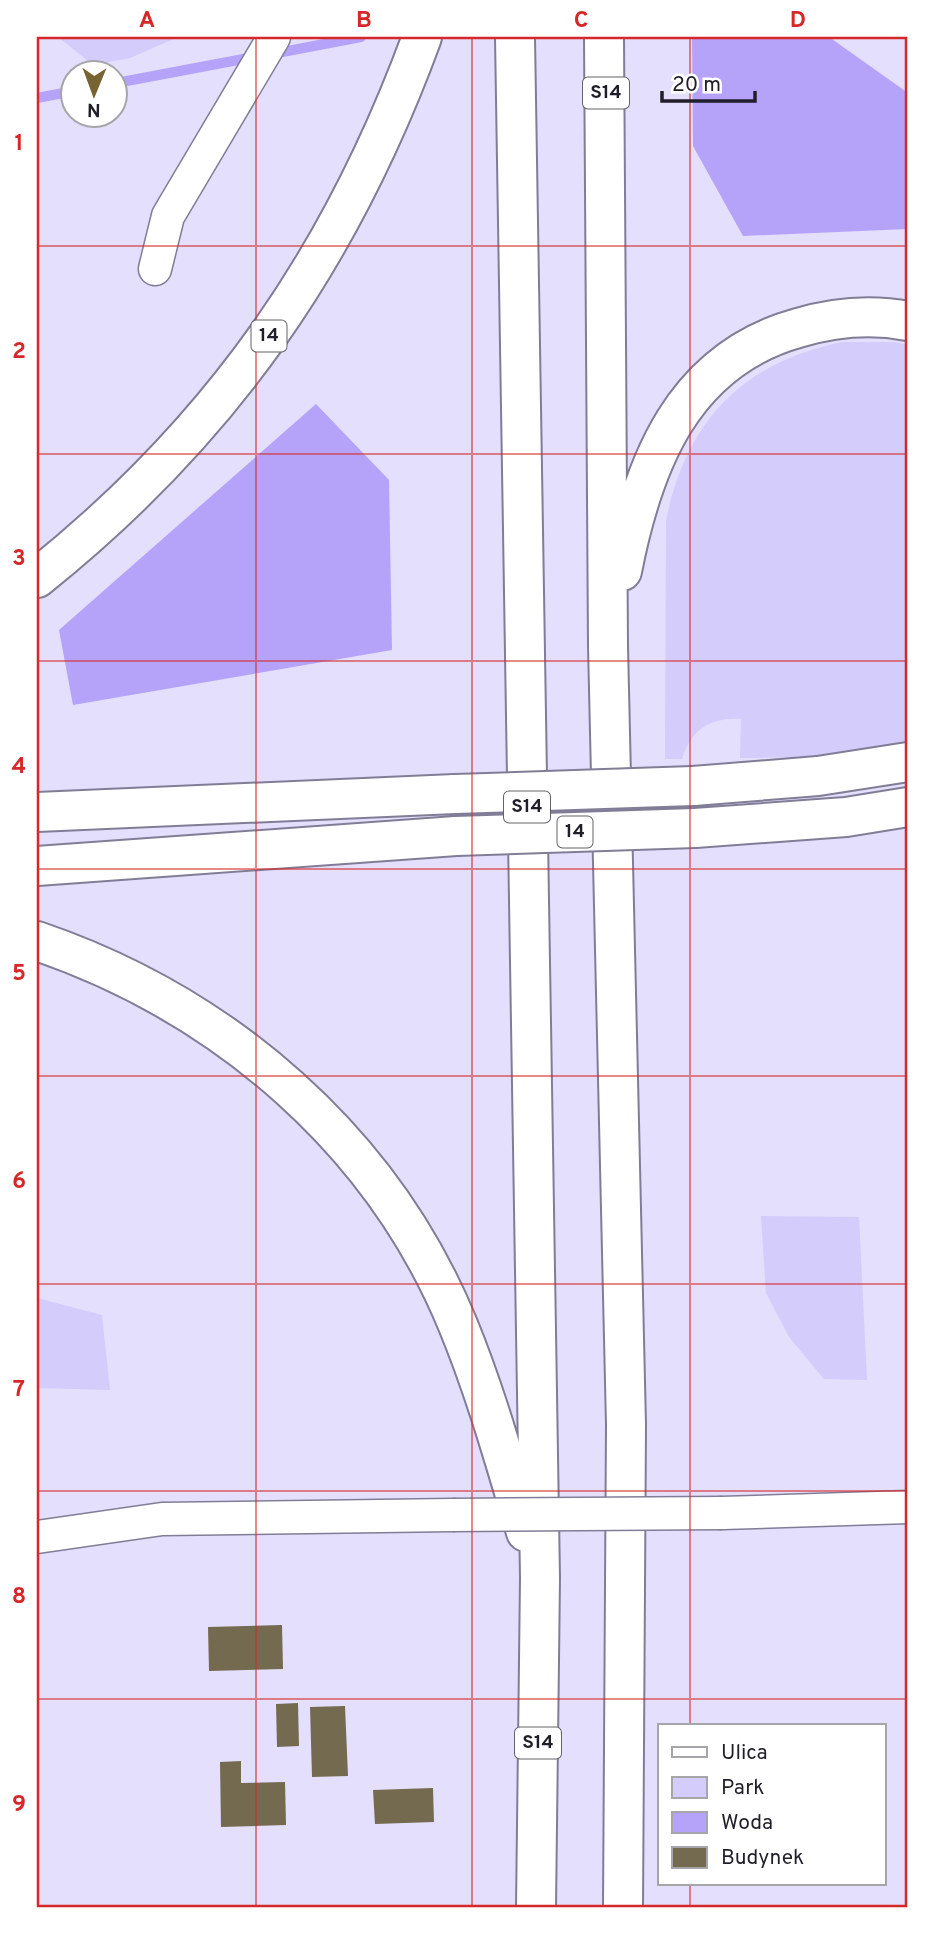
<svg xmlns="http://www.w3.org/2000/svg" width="945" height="1945" font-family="Overpass,sans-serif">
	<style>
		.green { fill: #d4ccfb }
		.water { fill: #b5a2f9 }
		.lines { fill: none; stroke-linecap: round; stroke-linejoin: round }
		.stream { stroke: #b5a2f9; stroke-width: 10 }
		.building { fill: #736a50 }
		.minor-casing { stroke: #817d97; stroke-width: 35 }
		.highway-casing { stroke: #817d97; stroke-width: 42 }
		.minor { stroke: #fff; stroke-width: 32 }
		.highway { stroke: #fff; stroke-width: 38 }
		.minor-bridge-casing { stroke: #817d97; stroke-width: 35; stroke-linecap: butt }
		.highway-bridge-casing { stroke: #817d97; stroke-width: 42; stroke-linecap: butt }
		.minor-bridge { stroke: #fff; stroke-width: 32 }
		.highway-bridge { stroke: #fff; stroke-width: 38 }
		.grid { fill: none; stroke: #d62828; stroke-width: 2; stroke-opacity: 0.55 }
		.labels { text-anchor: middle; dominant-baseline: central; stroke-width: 5; stroke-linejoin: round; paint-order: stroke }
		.shield { fill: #fff; stroke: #636268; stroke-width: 2 }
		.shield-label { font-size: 19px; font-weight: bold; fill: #201e28 }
		.neatline { fill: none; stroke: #d62828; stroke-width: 2.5 }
		.grid-label { font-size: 23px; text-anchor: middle; font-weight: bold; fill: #d62828 }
	</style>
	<rect width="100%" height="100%" fill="#e4dffc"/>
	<path class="green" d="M 58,37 L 178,37 L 130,58 L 93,65 Z
		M 842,342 L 894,342 L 908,345 L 908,741 C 855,759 796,757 740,758 L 741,719 C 710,717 691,730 682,759 L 665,759 L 666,521 C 686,421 742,363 842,342 Z
		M 761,1216 L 859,1217 L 867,1380 L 824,1379 L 789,1337 L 766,1293 Z
		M 37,1298 L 102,1315 L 110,1390 L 37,1388 Z"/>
	<path class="water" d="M 692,37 L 829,37 L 908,93 L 908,229 L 743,236 L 693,146 Z
		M 316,404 L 389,480 L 392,650 L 73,705 L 59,630 Z"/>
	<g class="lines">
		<path class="stream" d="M 272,54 L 361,37
			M 116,83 L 254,57
			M 37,98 L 74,91"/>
	</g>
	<path class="building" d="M 282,1625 L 283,1669 L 209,1671 L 208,1627 Z
		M 298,1703 L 299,1746 L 277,1747 L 276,1704 Z
		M 345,1706 L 348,1776 L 312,1777 L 310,1707 Z
		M 241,1761 L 241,1783 L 285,1782 L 286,1825 L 221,1827 L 220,1762 Z
		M 433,1788 L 434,1822 L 375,1824 L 373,1790 Z"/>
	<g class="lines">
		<defs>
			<path id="minor" d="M 155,269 L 168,216 L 274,37
				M 722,1513 L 908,1507
				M 37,1537 L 162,1519 L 453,1515"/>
			<path id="highway" d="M 515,37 L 540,1578 L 536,1908
				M 604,37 L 608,646 L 626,1425 L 623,1908
				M 622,571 C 643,463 683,360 798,328 C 835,317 871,314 908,321
				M 37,578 C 222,430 341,258 422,37
				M 693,786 L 818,776 L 908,762
				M 37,812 L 455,794
				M 695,828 L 846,817 L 908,807
				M 37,866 L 456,836
				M 37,941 C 224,1005 382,1140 458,1325 C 486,1393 505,1462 526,1532"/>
		</defs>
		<use href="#minor" class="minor-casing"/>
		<use href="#highway" class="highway-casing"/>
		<use href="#minor" class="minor"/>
		<use href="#highway" class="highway"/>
		<defs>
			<path id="minor-bridge" d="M 453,1515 L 722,1513"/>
			<path id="highway-bridge" d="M 455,794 L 693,786
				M 456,836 L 695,828"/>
		</defs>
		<use href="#minor-bridge" class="minor-bridge-casing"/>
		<use href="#highway-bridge" class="highway-bridge-casing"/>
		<use href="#minor-bridge" class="minor-bridge"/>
		<use href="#highway-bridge" class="highway-bridge"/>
	</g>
	<path class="grid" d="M 256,37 L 256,1908M 472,37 L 472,1908M 690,37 L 690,1726M 37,246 L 908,246M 37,454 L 908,454M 37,661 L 908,661M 37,869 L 908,869M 37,1076 L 908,1076M 37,1284 L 908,1284M 37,1491 L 908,1491M 37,1699 L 908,1699M 690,1884 L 690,1908"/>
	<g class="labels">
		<g class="shield">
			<rect x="583" y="77.5" width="46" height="31" rx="5"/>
			<rect x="251.5" y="320.5" width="35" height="31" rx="5"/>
			<rect x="504" y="791.5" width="46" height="31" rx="5"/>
			<rect x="557.5" y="816.5" width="35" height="31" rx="5"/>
			<rect x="515" y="1727.5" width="46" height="31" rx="5"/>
		</g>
		<g class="shield-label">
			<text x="606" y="93">S14</text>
			<text x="269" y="336">14</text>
			<text x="527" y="807">S14</text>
			<text x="575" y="832">14</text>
			<text x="538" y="1743">S14</text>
		</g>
	</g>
	<rect width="945" height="1945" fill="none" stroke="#ffffff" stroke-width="77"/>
	<rect x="658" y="1724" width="228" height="161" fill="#ffffff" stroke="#a6a5a9" stroke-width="2"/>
	<rect x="672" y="1747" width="35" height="10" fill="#ffffff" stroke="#a6a5a9" stroke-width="2"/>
	<text x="721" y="1759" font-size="21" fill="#201e28">Ulica</text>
	<rect x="672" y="1777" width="35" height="21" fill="#d4ccfb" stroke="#a6a5a9" stroke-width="2"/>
	<text x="721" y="1794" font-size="21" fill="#201e28">Park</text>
	<rect x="672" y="1812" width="35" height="21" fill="#b5a2f9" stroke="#a6a5a9" stroke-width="2"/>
	<text x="721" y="1829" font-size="21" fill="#201e28">Woda</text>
	<rect x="672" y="1847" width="35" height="21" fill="#736a50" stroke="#a6a5a9" stroke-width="2"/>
	<text x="721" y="1864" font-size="21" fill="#201e28">Budynek</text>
	<g transform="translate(94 94) rotate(181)"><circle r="33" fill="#ffffff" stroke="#a6a5a9" stroke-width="2"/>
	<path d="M0-5L12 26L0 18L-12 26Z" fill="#766432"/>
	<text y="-10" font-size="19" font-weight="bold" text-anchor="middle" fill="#201e28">N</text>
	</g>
	<path d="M662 91v10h93v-10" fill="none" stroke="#201e28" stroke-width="3.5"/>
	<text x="672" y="91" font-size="21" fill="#201e28" stroke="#ffffff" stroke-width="5" paint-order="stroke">20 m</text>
	<rect x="38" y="38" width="868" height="1868" class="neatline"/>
	<g class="grid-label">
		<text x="147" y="27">A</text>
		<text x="364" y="27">B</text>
		<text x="581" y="27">C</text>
		<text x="798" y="27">D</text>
		<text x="19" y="150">1</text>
		<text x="19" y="358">2</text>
		<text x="19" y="565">3</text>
		<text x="19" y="773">4</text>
		<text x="19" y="980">5</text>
		<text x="19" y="1188">6</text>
		<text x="19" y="1396">7</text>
		<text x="19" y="1603">8</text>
		<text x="19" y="1811">9</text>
	</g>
</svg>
